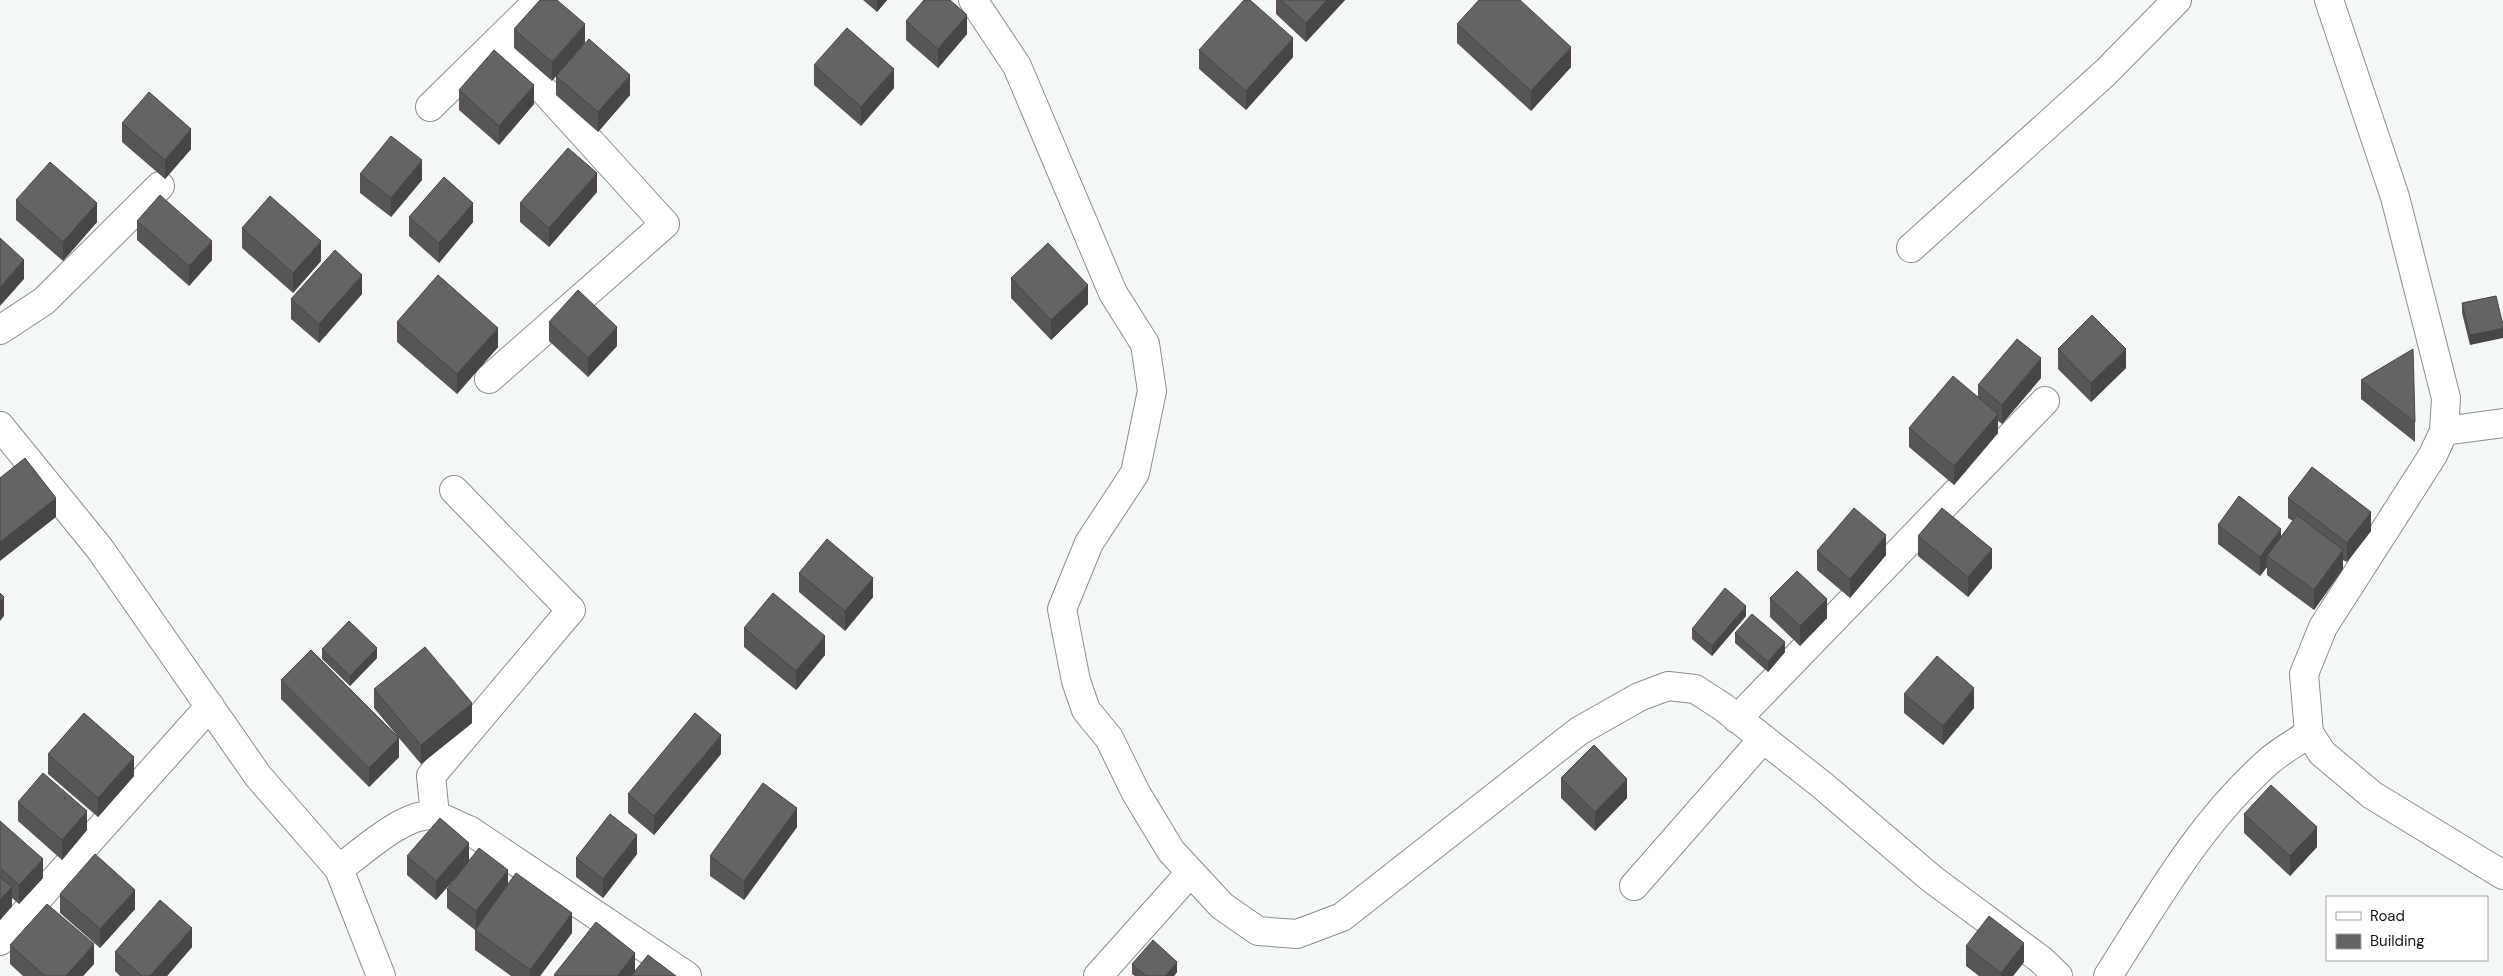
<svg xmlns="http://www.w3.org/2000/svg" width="2503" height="976" font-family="'DM Sans',sans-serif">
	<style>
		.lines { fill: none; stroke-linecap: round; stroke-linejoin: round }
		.minor-casing { stroke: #8a8f8b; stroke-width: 30 }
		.minor { stroke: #fff; stroke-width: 28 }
		.wall { fill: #575558 }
		.shaded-wall { fill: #474547 }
		.building { fill: #656366; stroke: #474547 }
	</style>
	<rect width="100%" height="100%" fill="#f4f8f5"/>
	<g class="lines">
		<defs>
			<path id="minor" d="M 973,0 L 1017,66 L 1113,293 L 1145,344 L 1152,391 L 1135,473 L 1089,543 L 1062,609 L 1076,681 L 1086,710 L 1109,738 L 1136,793 L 1171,851 L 1222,906 L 1258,931 L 1297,934 L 1342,917 L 1579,731 L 1639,697 L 1668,686 L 1695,689 L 1723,707 L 1822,785 L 1932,879 L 2040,959 L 2058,976
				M 2329,0 L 2395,197 L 2446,398 L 2444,431 L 2433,455 L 2323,627 L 2304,674 L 2309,733 L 2322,753 L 2372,795 L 2503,875
				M 430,107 L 539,0
				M 1911,248 L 2105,73 L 2177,0
				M 0,330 L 44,301 L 160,186
				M 489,379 L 665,224 L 498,40
				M 0,426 L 100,549 L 258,776 L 339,869
				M 2444,431 L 2503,423
				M 1737,719 L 2045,401
				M 435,815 L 431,776 L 571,610 L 454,490
				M 1634,886 L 1762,740
				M 0,941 L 210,706
				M 381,976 L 339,869 C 361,853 408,809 436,816 C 447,819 458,826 469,830 L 687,976
				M 1098,976 L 1190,873
				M 2108,976 C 2156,901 2200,822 2268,762 C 2280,751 2296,743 2309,733"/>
		</defs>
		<use href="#minor" class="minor-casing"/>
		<use href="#minor" class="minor"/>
	</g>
	<path class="wall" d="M 557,0 L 552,81 L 514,48 L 514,29 Z
		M 863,0 L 887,0 L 877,12 Z
		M 1276,0 L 1345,0 L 1306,42 L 1276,14 Z
		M 906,21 L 967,34 L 938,68 L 906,40 Z
		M 1457,24 L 1571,67 L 1531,111 L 1457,43 Z
		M 1199,50 L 1293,57 L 1246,110 L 1199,69 Z
		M 814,65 L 894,88 L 861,126 L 814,85 Z
		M 556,76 L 630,95 L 598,132 L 556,95 Z
		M 459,90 L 534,104 L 499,145 L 459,110 Z
		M 122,123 L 191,149 L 165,179 L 122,142 Z
		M 360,174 L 422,180 L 391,217 L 360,193 Z
		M 597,192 L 549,247 L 520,222 L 520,203 Z
		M 16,200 L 97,222 L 63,261 L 16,220 Z
		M 409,217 L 473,222 L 439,263 L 409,236 Z
		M 137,221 L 212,260 L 189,286 L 137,240 Z
		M 242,228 L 321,261 L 293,293 L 242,248 Z
		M 1011,278 L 1088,304 L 1051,340 L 1011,298 Z
		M 362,294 L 319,343 L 291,319 L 291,299 Z
		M 2496,296 L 2470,345 L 2462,313 L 2462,303 Z
		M 397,322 L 498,347 L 457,394 L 397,342 Z
		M 549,322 L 617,346 L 588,377 L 549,341 Z
		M 2058,349 L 2126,368 L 2091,402 L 2058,369 Z
		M 2041,378 L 2002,424 L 1998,421 L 1998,433 L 1954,485 L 1909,447 L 1909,428 L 1978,397 L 1978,385 Z
		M 2361,380 L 2415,422 L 2415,442 L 2361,399 Z
		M 2288,498 L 2371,531 L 2347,562 L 2343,560 L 2343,569 L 2314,610 L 2267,575 L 2267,567 L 2260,576 L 2218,544 L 2218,525 L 2281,537 L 2293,521 L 2288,518 Z
		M 1918,536 L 1992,568 L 1968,597 L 1918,556 Z
		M 1817,551 L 1886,555 L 1850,598 L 1817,570 Z
		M 799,573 L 873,597 L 845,631 L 799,592 Z
		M 1770,598 L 1827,618 L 1800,646 L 1770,617 Z
		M 1746,616 L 1712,656 L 1692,639 L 1692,629 Z
		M 744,628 L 825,655 L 796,690 L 744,647 Z
		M 1735,633 L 1785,652 L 1768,672 L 1735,643 Z
		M 322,649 L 377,658 L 350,686 L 322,659 Z
		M 281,680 L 399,738 L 374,708 L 374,689 L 472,723 L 421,764 L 399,738 L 399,757 L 369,787 L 281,699 Z
		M 1904,694 L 1974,708 L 1943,745 L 1904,713 Z
		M 48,754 L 134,776 L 98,817 L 48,774 Z
		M 721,754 L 654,835 L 628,813 L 628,794 Z
		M 1561,778 L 1627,798 L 1595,831 L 1561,798 Z
		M 18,802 L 87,830 L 62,860 L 18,821 Z
		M 2244,814 L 2317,847 L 2290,876 L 2244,833 Z
		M 0,821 L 43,878 L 19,904 L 12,898 L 12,906 L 0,920 Z
		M 797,827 L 744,900 L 710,876 L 710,856 Z
		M 637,854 L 603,898 L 576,877 L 576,858 Z
		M 407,856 L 469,861 L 508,885 L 572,933 L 540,976 L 511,976 L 475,950 L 475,930 L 447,908 L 447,889 L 459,874 L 436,900 L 407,875 Z
		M 60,894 L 135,909 L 100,948 L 60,913 Z
		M 10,945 L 94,964 L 83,976 L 23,976 L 10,964 Z
		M 1966,946 L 2024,962 L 2013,976 L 1979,976 L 1966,966 Z
		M 192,947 L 167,976 L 120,976 L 115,971 L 115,952 Z
		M 1132,964 L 1177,972 L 1174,976 L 1135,976 L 1132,974 Z"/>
	<path class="shaded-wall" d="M 877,0 L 887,0 L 877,12 Z
		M 1327,0 L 1345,0 L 1306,42 L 1306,23 Z
		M 967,15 L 967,34 L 938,68 L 938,49 Z
		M 585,24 L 585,43 L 552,81 L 552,62 Z
		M 1293,38 L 1293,57 L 1246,110 L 1246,91 Z
		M 1571,47 L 1571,67 L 1531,111 L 1531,91 Z
		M 894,69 L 894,88 L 861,126 L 861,107 Z
		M 630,75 L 630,95 L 598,132 L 598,112 Z
		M 534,85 L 534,104 L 499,145 L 499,126 Z
		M 191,129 L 191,149 L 165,179 L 165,160 Z
		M 422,160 L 422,180 L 391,217 L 391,198 Z
		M 597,173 L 597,192 L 549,247 L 549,228 Z
		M 97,203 L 97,222 L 63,261 L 63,242 Z
		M 473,203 L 473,222 L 439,263 L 439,243 Z
		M 212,241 L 212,260 L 189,286 L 189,266 Z
		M 321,241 L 321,261 L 293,293 L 293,273 Z
		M 24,260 L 24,279 L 0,306 L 0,287 Z
		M 362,275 L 362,294 L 319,343 L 319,324 Z
		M 1088,285 L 1088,304 L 1051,340 L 1051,320 Z
		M 617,327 L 617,346 L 588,377 L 588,358 Z
		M 498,328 L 498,347 L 457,394 L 457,374 Z
		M 2503,328 L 2503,338 L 2470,345 L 2470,335 Z
		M 2126,349 L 2126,368 L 2091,402 L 2091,383 Z
		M 2041,358 L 2041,378 L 2002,424 L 2002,405 Z
		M 1998,414 L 1998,433 L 1954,485 L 1954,466 Z
		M 56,498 L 56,517 L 0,561 L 0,542 Z
		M 2371,512 L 2371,531 L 2347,562 L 2347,543 Z
		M 2281,529 L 2281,548 L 2267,556 L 2267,567 L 2260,576 L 2260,557 Z
		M 1886,535 L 1886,555 L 1850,598 L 1850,579 Z
		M 1992,549 L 1992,568 L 1968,597 L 1968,577 Z
		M 2343,550 L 2343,569 L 2314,610 L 2314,590 Z
		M 873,578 L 873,597 L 845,631 L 845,611 Z
		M 4,597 L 4,616 L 0,621 L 0,602 Z
		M 1827,599 L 1827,618 L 1800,646 L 1800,626 Z
		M 1746,606 L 1746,616 L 1712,656 L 1712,646 Z
		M 825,636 L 825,655 L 796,690 L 796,671 Z
		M 1785,642 L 1785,652 L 1768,672 L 1768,662 Z
		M 377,648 L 377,658 L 350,686 L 350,676 Z
		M 1974,688 L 1974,708 L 1943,745 L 1943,726 Z
		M 472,703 L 472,723 L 421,764 L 421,745 Z
		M 721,735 L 721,754 L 654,835 L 654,816 Z
		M 399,738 L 399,757 L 369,787 L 369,768 Z
		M 134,757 L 134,776 L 98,817 L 98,798 Z
		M 1627,779 L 1627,798 L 1595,831 L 1595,812 Z
		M 797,808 L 797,827 L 744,900 L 744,881 Z
		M 87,811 L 87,830 L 62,860 L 62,840 Z
		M 2317,827 L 2317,847 L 2290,876 L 2290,856 Z
		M 637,835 L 637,854 L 603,898 L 603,879 Z
		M 469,843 L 469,862 L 436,900 L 436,881 Z
		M 43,859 L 43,878 L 19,904 L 19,885 Z
		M 508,870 L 508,889 L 476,931 L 476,911 Z
		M 12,887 L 12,906 L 0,920 L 0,900 Z
		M 135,890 L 135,909 L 100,948 L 100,929 Z
		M 572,913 L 572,933 L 540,976 L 530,976 L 530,970 Z
		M 192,928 L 192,947 L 167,976 L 150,976 Z
		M 2024,943 L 2024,962 L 2013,976 L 2001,976 L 2001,973 Z
		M 94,944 L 94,964 L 83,976 L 66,976 Z
		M 635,953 L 635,973 L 632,976 L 617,976 Z
		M 1177,962 L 1177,972 L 1174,976 L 1165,976 Z"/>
	<path class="building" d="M 540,0 L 557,0 L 585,24 L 552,62 L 514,29 Z
		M 924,0 L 950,0 L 967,15 L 938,49 L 906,21 Z
		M 1244,0 L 1250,0 L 1293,38 L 1246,91 L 1199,50 Z
		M 1281,0 L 1327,0 L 1306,23 Z
		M 1479,0 L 1520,0 L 1571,47 L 1531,91 L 1457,24 Z
		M 847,28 L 894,69 L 861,107 L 814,65 Z
		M 589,39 L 630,75 L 598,112 L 556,76 Z
		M 494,50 L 534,85 L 499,126 L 459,90 Z
		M 149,92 L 191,129 L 165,160 L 122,123 Z
		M 391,136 L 422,160 L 391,198 L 360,174 Z
		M 568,148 L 597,173 L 549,228 L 520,203 Z
		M 50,162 L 97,203 L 63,242 L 16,200 Z
		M 444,177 L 473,203 L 439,243 L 409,217 Z
		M 160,195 L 212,241 L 189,266 L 137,221 Z
		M 270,196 L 321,241 L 293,273 L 242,228 Z
		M 0,238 L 24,260 L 0,287 Z
		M 1048,243 L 1088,285 L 1051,320 L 1011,278 Z
		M 335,250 L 362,275 L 319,324 L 291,299 Z
		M 438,275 L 498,328 L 457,374 L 397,322 Z
		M 578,290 L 617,327 L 588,358 L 549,322 Z
		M 2496,296 L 2503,325 L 2503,328 L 2470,335 L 2462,303 Z
		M 2092,315 L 2126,349 L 2091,383 L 2058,349 Z
		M 2017,339 L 2041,358 L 2002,405 L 1978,385 Z
		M 2413,349 L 2415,422 L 2361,380 Z
		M 1953,376 L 1998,414 L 1954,466 L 1909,428 Z
		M 25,458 L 56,498 L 0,542 L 0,478 Z
		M 2312,467 L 2371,512 L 2347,543 L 2288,498 Z
		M 2239,496 L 2281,529 L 2260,557 L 2218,525 Z
		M 1854,508 L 1886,535 L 1850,579 L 1817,551 Z
		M 1942,508 L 1992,549 L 1968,577 L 1918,536 Z
		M 2297,515 L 2343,550 L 2314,590 L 2267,556 Z
		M 827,539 L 873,578 L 845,611 L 799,573 Z
		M 1797,571 L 1827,599 L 1800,626 L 1770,598 Z
		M 1725,588 L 1746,606 L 1712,646 L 1692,629 Z
		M 0,593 L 4,597 L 0,602 Z
		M 773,593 L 825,636 L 796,671 L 744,628 Z
		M 1752,614 L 1785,642 L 1768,662 L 1735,633 Z
		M 349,621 L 377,648 L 350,676 L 322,649 Z
		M 425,647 L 472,703 L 421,745 L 374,689 Z
		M 311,650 L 399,738 L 369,768 L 281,680 Z
		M 1937,656 L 1974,688 L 1943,726 L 1904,694 Z
		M 84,713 L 134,757 L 98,798 L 48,754 Z
		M 695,713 L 721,735 L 654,816 L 628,794 Z
		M 1594,745 L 1627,779 L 1595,812 L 1561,778 Z
		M 43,773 L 87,811 L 62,840 L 18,802 Z
		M 763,783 L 797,808 L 744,881 L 710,856 Z
		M 2271,785 L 2317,827 L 2290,856 L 2244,814 Z
		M 610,814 L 637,835 L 603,879 L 576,858 Z
		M 440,818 L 469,843 L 436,881 L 407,856 Z
		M 0,821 L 43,859 L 19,885 L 0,868 Z
		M 479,848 L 508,870 L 476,911 L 447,889 Z
		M 95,854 L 135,890 L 100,929 L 60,894 Z
		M 516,873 L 572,913 L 530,970 L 475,930 Z
		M 0,877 L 12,887 L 0,900 Z
		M 160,900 L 192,928 L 150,976 L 142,976 L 115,952 Z
		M 47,904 L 94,944 L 66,976 L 45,976 L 10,945 Z
		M 1989,916 L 2024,943 L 2001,973 L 1966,946 Z
		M 596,922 L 635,953 L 617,976 L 555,976 L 554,975 Z
		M 1153,940 L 1177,962 L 1165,976 L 1146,976 L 1132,964 Z
		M 648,955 L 676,976 L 631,976 Z"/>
	<rect x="2326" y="896" width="162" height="65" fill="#ffffff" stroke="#a1a2a1"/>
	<rect x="2336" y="912" width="25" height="8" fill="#ffffff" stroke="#a1a2a1"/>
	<text x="2370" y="921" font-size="15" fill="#151615">Road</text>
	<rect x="2336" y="934" width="25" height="15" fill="#656366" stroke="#a1a2a1"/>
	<text x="2370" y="946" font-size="15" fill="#151615">Building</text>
</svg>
